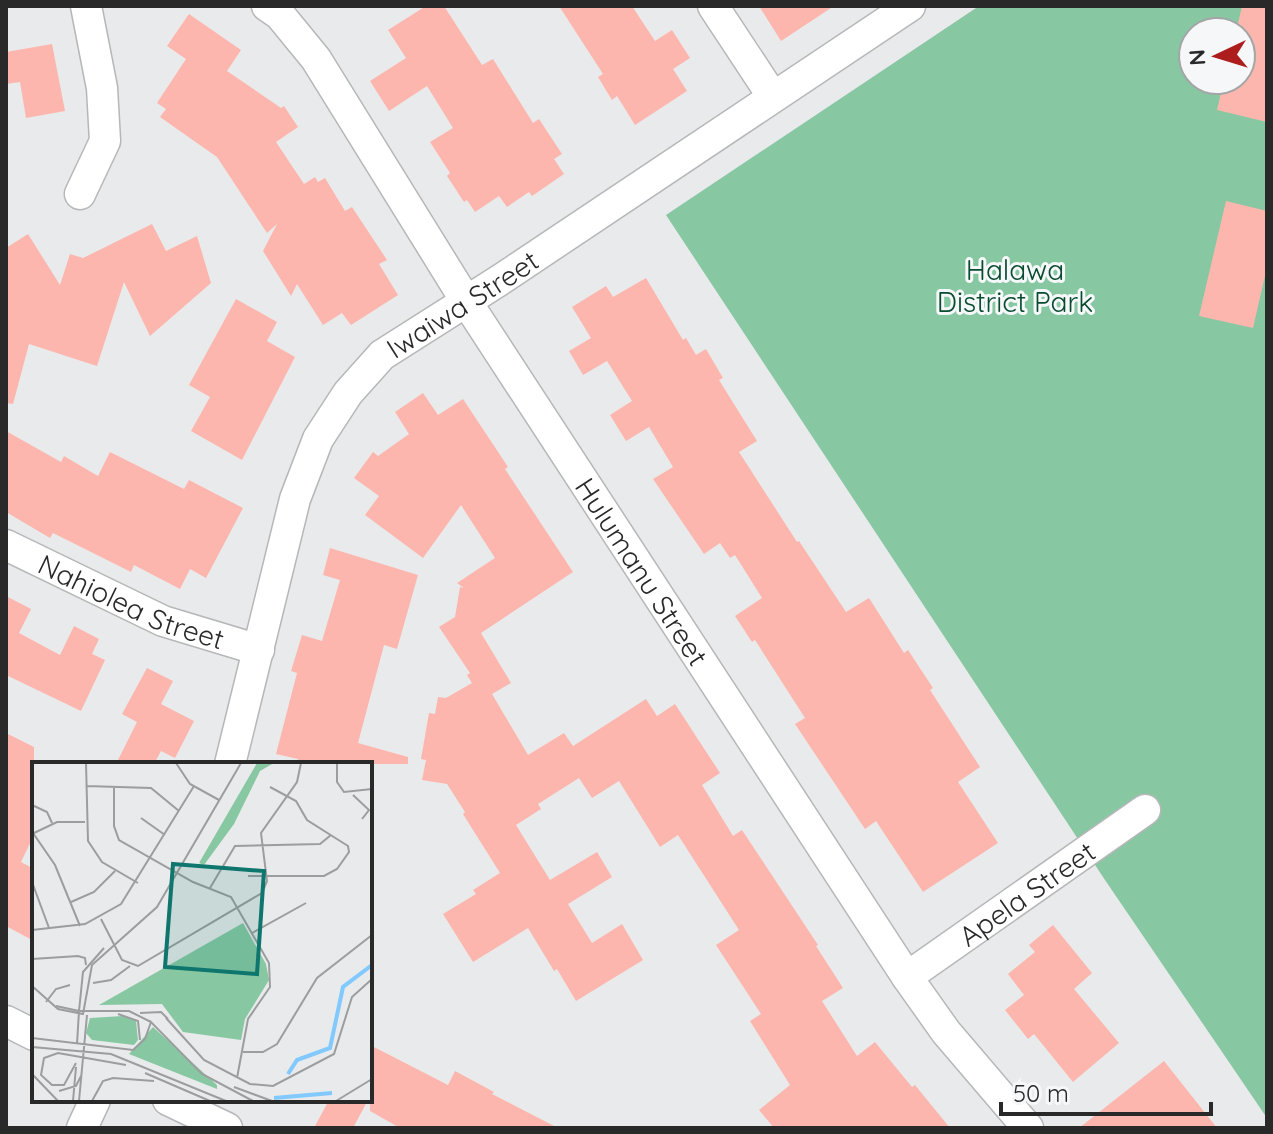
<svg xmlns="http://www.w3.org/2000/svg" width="1273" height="1134" font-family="Quicksand,sans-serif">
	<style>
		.green { fill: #87c8a3; fill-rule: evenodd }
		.building { fill: #fdb6ad }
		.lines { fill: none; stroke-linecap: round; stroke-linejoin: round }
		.minor-casing { stroke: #b6b7b8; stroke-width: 33 }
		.minor { stroke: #fff; stroke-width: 30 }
		.labels { text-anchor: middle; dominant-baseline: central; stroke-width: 6; stroke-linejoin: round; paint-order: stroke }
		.park-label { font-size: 28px; fill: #074c2f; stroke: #f6f7f8 }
		.street-label { font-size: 28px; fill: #29292a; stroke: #f6f7f8 }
		.inset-river { fill: none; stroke: #81c9fe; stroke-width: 4 }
		.inset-road { fill: none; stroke: #9c9d9e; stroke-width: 2 }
		.view { fill: #0f766e; fill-opacity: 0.15; stroke: #0f766e; stroke-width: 4 }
		.inset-edge { fill: none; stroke: #29292a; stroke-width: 4 }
	</style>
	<rect width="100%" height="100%" fill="#e9eaeb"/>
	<path class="green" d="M 979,6 L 1267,6 L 1267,1118 L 1105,880 L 666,215 ZM 1193,32 L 1241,32 L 1241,80 L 1193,80 Z"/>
	<path class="building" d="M 426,6 L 444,6 L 482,65 L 493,59 L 533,123 L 539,119 L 562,154 L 554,159 L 564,174 L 532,196 L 529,192 L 507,207 L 499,196 L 475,212 L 467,200 L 464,202 L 447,176 L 450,173 L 430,142 L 453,128 L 427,86 L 389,111 L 370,81 L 406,58 L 388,30 Z
		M 559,6 L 632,6 L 655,41 L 672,30 L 690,58 L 673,69 L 687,91 L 635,125 L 617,96 L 612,100 L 598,77 L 603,74 Z
		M 759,6 L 834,6 L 781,41 Z
		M 1242,6 L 1267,6 L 1267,122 L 1217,110 L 1224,80 L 1241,80 L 1241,32 L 1236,32 Z
		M 189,14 L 241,50 L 227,71 L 281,108 L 284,106 L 298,127 L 276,142 L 304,184 L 315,177 L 318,182 L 325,178 L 345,211 L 352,207 L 387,260 L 379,264 L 398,295 L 351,325 L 342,313 L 323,325 L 297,284 L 291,296 L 263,251 L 277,224 L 267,233 L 217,157 L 160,117 L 166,109 L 157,103 L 186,59 L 167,46 Z
		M 52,44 L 65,111 L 26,118 L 20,82 L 6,84 L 6,52 Z
		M 1226,201 L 1267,211 L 1267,267 L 1253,328 L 1199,316 Z
		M 152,224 L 166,251 L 197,236 L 211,283 L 150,336 L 124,282 L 97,366 L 29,344 L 13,404 L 6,403 L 6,248 L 28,234 L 60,285 L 70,254 L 83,258 Z
		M 646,278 L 683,340 L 686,338 L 696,355 L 706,349 L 723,378 L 719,380 L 757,441 L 739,452 L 797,542 L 799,541 L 846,612 L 869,598 L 904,653 L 908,650 L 933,688 L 930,690 L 980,767 L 958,782 L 998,843 L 923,892 L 876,821 L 865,829 L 795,724 L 805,718 L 755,640 L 752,642 L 735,616 L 762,598 L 735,555 L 730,558 L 720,543 L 704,554 L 653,479 L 673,467 L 649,427 L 626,441 L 610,415 L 632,401 L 607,361 L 583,375 L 569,351 L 591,338 L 572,307 L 606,286 L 613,297 Z
		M 236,299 L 277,322 L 267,341 L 295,357 L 242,460 L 191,431 L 210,397 L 189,385 Z
		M 423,393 L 438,415 L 463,399 L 508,467 L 505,469 L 573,572 L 481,633 L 511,683 L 492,694 L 528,755 L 564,733 L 573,746 L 646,699 L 657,716 L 675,704 L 720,773 L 702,785 L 733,836 L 742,830 L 818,945 L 816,946 L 843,988 L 822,1001 L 857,1056 L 875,1042 L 912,1087 L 915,1085 L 950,1128 L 774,1128 L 759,1110 L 790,1085 L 750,1021 L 761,1014 L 716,945 L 739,930 L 678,835 L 660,847 L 619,781 L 592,798 L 579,778 L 538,804 L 541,809 L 516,825 L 550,880 L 597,852 L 612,877 L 568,904 L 592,943 L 622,924 L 643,960 L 576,1001 L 557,969 L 554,971 L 528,928 L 473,962 L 443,914 L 476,894 L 473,890 L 500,873 L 463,814 L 465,812 L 447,784 L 422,780 L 426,760 L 421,759 L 429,713 L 435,714 L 438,697 L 446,698 L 472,683 L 467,675 L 470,673 L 439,627 L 455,617 L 460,587 L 464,588 L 457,583 L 495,558 L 461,505 L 423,558 L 365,515 L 379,496 L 354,478 L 373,452 L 378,456 L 409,434 L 395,412 Z
		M 6,431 L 61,462 L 64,456 L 98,476 L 110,452 L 184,489 L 189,480 L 243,508 L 206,578 L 190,569 L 180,589 L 134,565 L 131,572 L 53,533 L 50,538 L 6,512 Z
		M 330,548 L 418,575 L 397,649 L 384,645 L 358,743 L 408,757 L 408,764 L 297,764 L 298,759 L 276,754 L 297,673 L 291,671 L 302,635 L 322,641 L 340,580 L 323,575 Z
		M 6,596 L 31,609 L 19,633 L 60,655 L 74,626 L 99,639 L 92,654 L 105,660 L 81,711 L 6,675 Z
		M 147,668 L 173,681 L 161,704 L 194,721 L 175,758 L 161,751 L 154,764 L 116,764 L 137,722 L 122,714 Z
		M 6,733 L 34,747 L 34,835 L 21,862 L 34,869 L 34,941 L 6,926 Z
		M 1053,925 L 1092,973 L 1074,989 L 1119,1043 L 1073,1082 L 1034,1034 L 1028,1039 L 1005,1010 L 1024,995 L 1008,974 L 1035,952 L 1029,945 Z
		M 370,1045 L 448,1085 L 455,1071 L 494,1092 L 492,1094 L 558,1128 L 400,1128 L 370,1111 Z
		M 1164,1061 L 1217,1128 L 1079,1128 Z
		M 329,1100 L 368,1100 L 353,1128 L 314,1128 Z"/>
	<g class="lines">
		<defs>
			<g id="minor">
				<path id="s1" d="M 267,6 L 280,15 L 316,59 L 466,301 L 907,977 L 946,1032 L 1028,1128"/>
				<path d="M 713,6 L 773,97"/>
				<path d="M 80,194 L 105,141 L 102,88 L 86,6"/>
				<path id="s2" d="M 6,545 L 163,621 L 259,650"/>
				<path id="s3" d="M 230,764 L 295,499 L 318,439 L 348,393 L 382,355 L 500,280 L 910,6"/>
				<path id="s4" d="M 907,977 L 1145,810"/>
				<path d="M 6,1021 L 34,1035"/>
				<path d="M 168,1100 L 227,1128"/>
				<path d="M 82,1128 L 95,1100"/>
			</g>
		</defs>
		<use href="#minor" class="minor-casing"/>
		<use href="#minor" class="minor"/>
	</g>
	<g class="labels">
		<g class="park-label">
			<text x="1015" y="269">Halawa<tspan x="1015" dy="32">District Park</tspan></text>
		</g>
		<g class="street-label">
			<text stroke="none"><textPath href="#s3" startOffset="538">Iwaiwa Street</textPath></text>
			<text stroke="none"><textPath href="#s1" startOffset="680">Hulumanu Street</textPath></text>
			<text stroke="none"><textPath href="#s2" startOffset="138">Nahiolea Street</textPath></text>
			<text stroke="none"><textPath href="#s4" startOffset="146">Apela Street</textPath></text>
		</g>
	</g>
	<g transform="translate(32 762)">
		<rect width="340" height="340" fill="#e9eaeb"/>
		<path d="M 225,1 L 242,1 L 228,9 L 202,62 L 172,103 L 167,101 ZM 211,161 L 234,202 L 237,218 L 213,257 L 209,278 L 151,270 L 130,242 L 67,243 ZM 91,254 L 104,259 L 106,278 L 102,283 L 60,278 L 54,271 L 58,256 ZM 121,265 L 185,323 L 185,327 L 97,292 Z" fill="#87c8a3"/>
		<path class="inset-river" d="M 256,312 L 265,298 L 298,286 L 311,225 L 340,203M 242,336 L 300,331"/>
		<path class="inset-road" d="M 54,1 L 56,79 L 70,100 L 106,121M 144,1 L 158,22 L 187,38M 305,1 L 305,20 L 312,30 L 340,27M 54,24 L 119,26 L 147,49M 82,25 L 82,64 L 87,78 L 161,120 L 199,135 L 237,201 L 238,225 L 216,257 L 205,316M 321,33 L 337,48 L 330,57M 0,43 L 15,50 L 20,61M 109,56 L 133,73M 1,71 L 23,103 L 48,164M 2,71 L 25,60 L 53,60M 216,114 L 292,114 L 305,107 L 317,90 L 316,84 L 275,58 L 264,39 L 238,25M 0,120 L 17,166M 178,126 L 203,84 L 288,82 L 299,73M 39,140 L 62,130 L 83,109M 69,157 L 90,198 L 106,204 L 230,131 L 235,119 L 229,71 L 265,20 L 269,1M 0,168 L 53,162 L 89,142 L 162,24M 220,171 L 274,141M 0,197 L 46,194 L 53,196 L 54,203M 61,221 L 79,218 L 98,204M 0,224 L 26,247 L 51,252 L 60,203 L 125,145 L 209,1M 14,240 L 24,227 L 38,223M 24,244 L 47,249 L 51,210 L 72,186M 108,251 L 129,250 L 136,257M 86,252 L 106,259 L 108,278M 134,256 L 172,298 L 218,322 L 241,324 L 302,292 L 320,235 L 340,217M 0,276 L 101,288 L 113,277 L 119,260 L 170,312 L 221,339M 45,282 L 47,249 L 97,249 L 119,260M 0,285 L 79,292 L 194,339M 211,290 L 231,290 L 245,282 L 285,216 L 340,173M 44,301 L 32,323 L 20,323 L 9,313 L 12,296 L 26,291 L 94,303M 113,311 L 178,339M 1,313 L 26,339M 202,325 L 240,339M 27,329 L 44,324 L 49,314M 41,339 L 44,305M 47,339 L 55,253M 60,339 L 71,319 L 81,316 L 122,319M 304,339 L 340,317"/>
		<path class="view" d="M 141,102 L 232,109 L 225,212 L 133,205 Z"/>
		<rect width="340" height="340" class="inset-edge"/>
	</g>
	<rect width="1273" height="1134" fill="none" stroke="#29292a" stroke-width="16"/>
	<g transform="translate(1217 56) rotate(266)"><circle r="38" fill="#f6f7f8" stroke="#a4a5a6" stroke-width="2"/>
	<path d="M0-6L14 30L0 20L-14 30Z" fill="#ae1d1d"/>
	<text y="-12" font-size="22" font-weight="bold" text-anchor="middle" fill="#29292a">N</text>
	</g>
	<path d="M1001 1102v12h210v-12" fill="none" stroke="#29292a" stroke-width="4"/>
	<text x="1013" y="1102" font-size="24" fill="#29292a" stroke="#f6f7f8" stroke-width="6" paint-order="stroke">50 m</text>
</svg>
